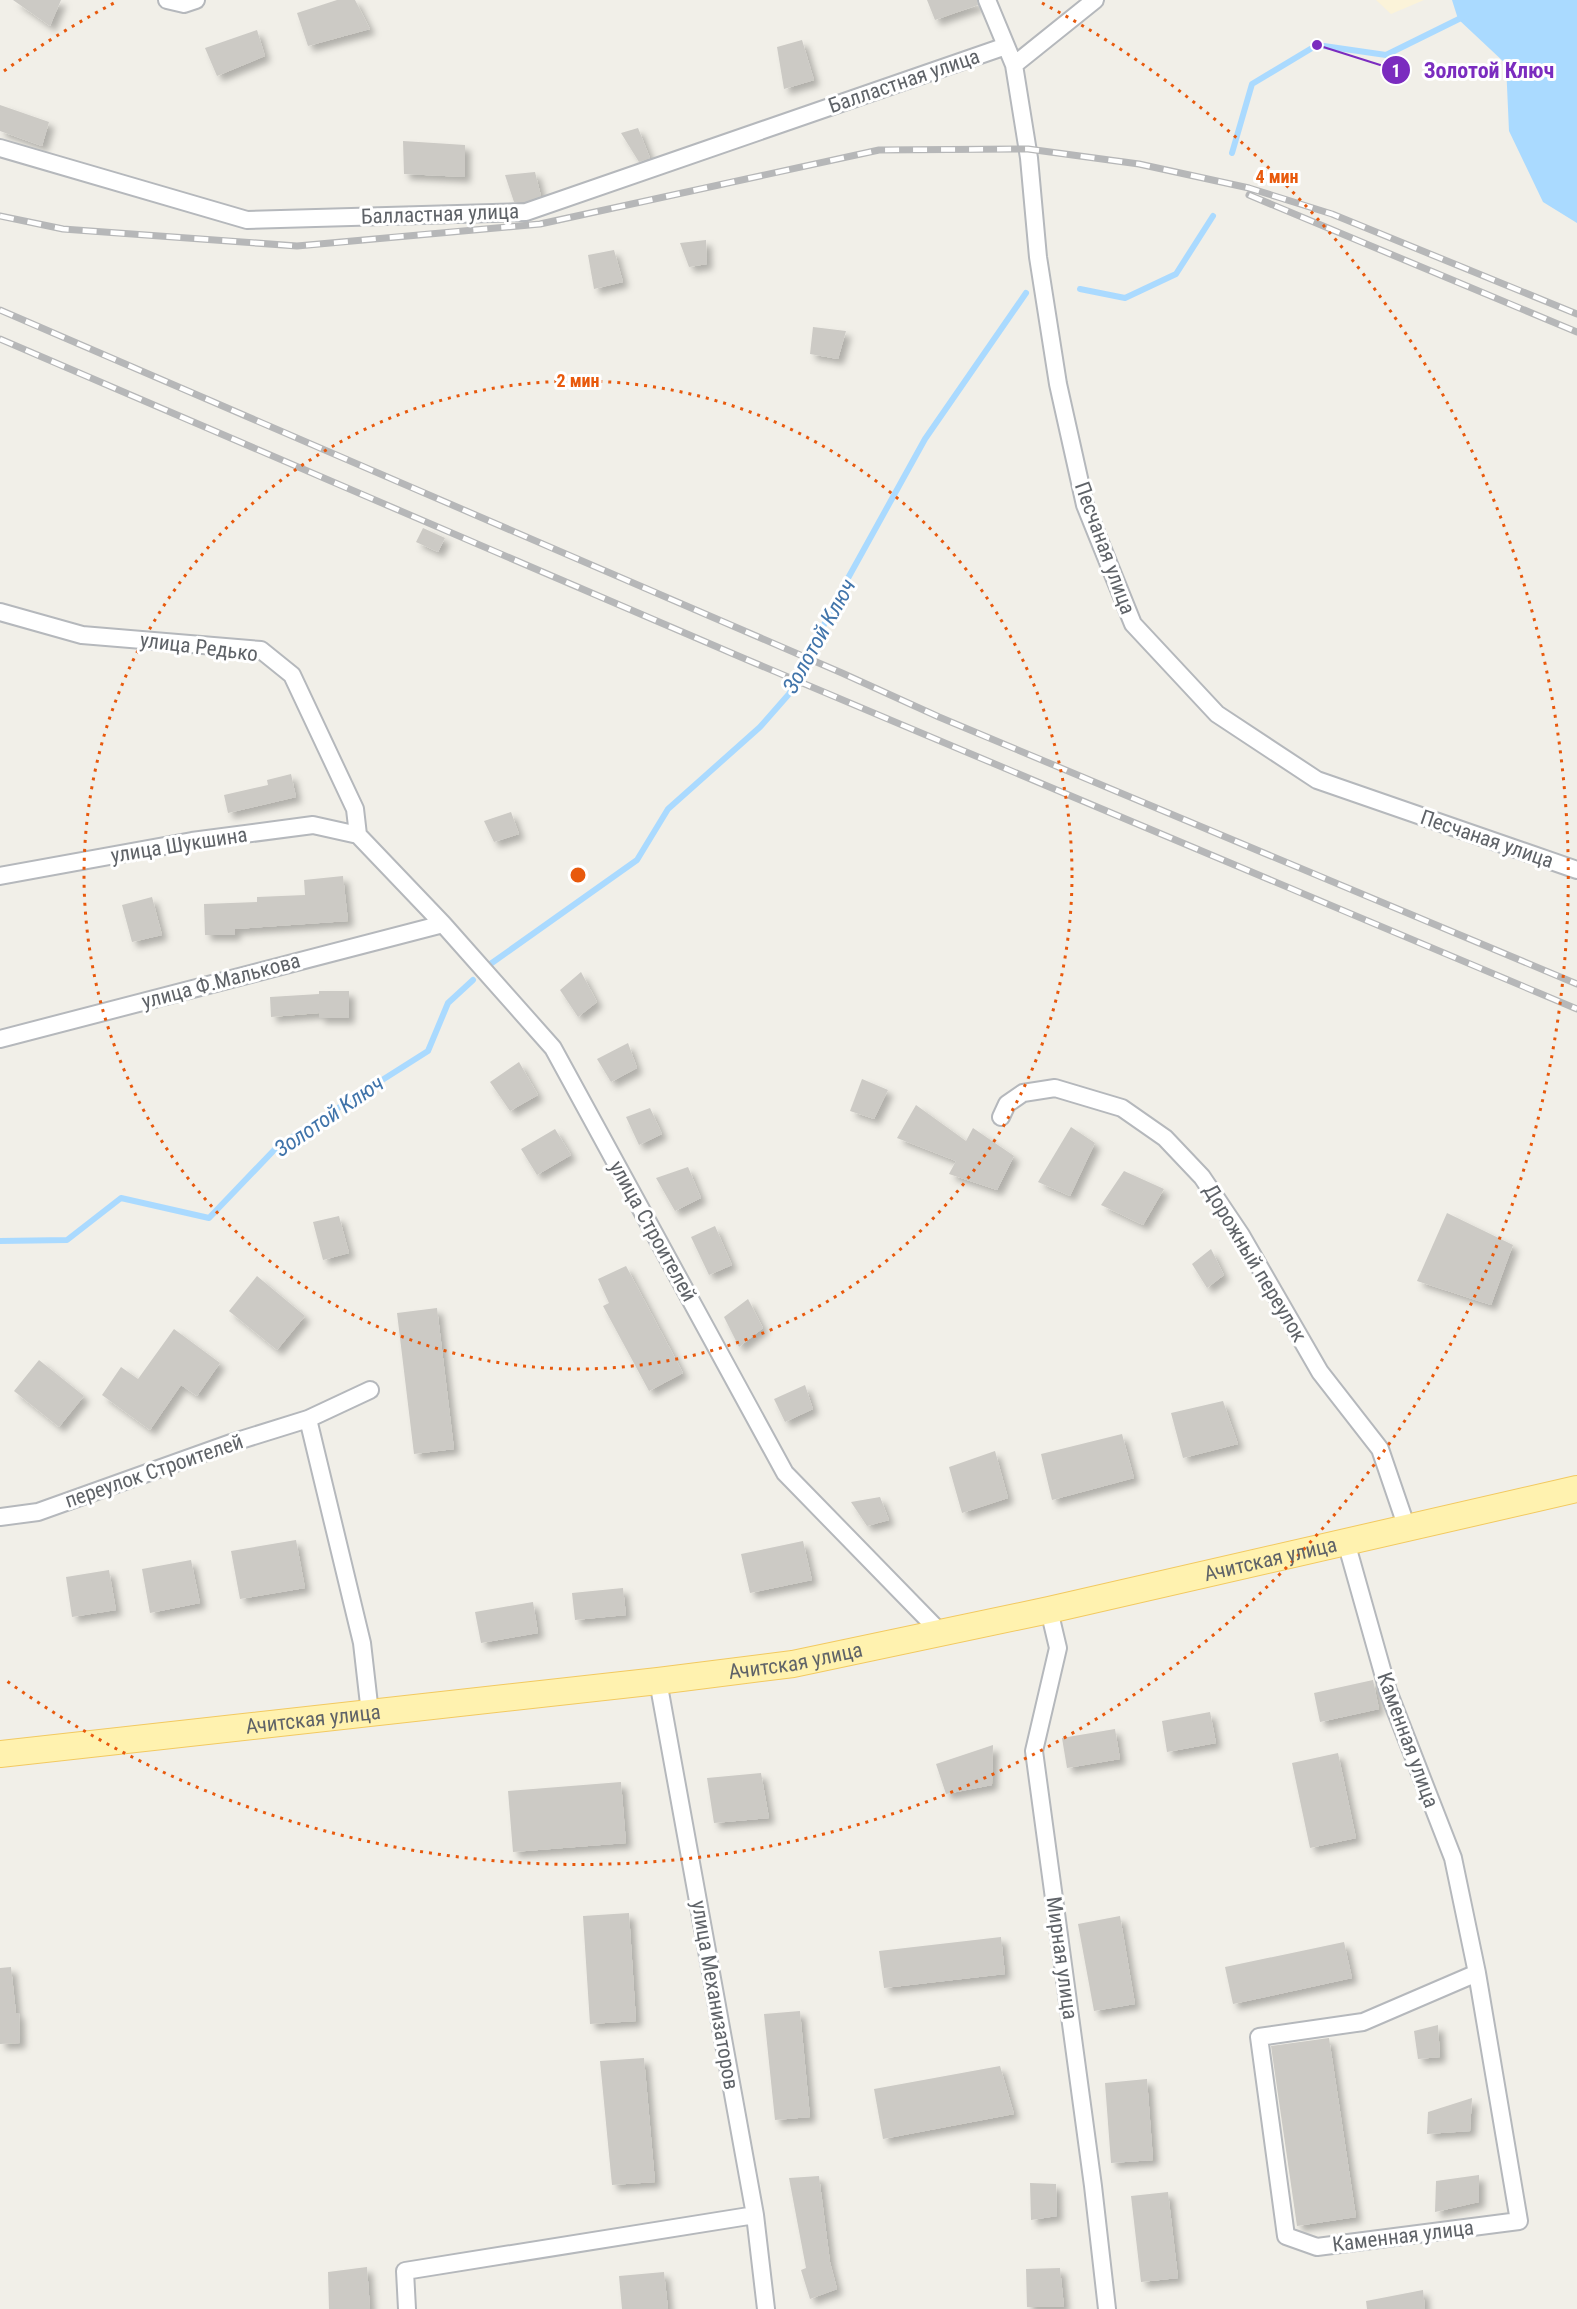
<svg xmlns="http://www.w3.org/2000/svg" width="1577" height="2309" font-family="'Roboto Condensed',sans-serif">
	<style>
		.sand { fill: #fbf3d9 }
		.water { fill: #aadaff }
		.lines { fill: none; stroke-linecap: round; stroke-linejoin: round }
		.stream { stroke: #aadaff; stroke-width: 6 }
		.building { fill: #cccac5; filter: url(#shadow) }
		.minor-casing { stroke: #b5b8bc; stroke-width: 20 }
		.primary-casing { stroke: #f2c960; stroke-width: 28 }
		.minor { stroke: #fff; stroke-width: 16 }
		.primary { stroke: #fff2af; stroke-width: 26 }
		.rail-casing { stroke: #b6b7b8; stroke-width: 7 }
		.rail { stroke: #fff; stroke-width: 4.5; stroke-dasharray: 14; stroke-linecap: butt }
		.ring { fill: none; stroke: #e8590c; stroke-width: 3; stroke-dasharray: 3 6 }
		.labels { text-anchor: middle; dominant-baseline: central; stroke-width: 6; stroke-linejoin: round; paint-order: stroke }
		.street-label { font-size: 21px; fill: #5f6368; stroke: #fff }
		.water-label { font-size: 22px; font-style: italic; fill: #4174aa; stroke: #fff }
		.centre { fill: #e8590c; stroke: #fff; stroke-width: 3 }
		.ring-label { font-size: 18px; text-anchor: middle; font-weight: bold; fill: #e8590c; stroke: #fff; stroke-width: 6; stroke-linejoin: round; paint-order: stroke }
		.leader { fill: none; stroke: #7b2cbf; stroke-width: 2 }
		.callout-dot { fill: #7b2cbf; stroke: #fff; stroke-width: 2 }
		.mark-label { font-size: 18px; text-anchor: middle; font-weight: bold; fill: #fff }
		.callout-label { font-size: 22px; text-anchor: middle; font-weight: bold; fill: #7b2cbf; stroke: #fff; stroke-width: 6; stroke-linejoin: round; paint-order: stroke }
	</style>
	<defs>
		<filter id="shadow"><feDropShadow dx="5.5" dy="5.5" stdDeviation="3" flood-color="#0004"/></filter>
	</defs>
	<rect width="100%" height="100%" fill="#f1efe8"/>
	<path class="sand" d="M 1376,0 L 1424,0 L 1391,14 Z"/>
	<path class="water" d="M 1452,0 L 1577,0 L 1577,223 L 1543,202 L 1509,131 L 1506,64 L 1458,19 Z"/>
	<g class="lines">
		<path class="stream" d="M 1232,153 L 1252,84 L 1317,45 L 1386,55 L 1465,16
			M 1080,289 L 1125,298 L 1176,274 L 1213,216
			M 489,965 L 637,860 L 668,809 L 760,727 L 789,694 L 842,589 L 925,439 L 1026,293
			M 0,1241 L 67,1240 L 121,1198 L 209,1218 L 278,1146 L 428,1051 L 448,1003 L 473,980"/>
	</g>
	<path class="building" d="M 13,0 L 61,0 L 50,26 Z
		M 337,0 L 355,0 L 370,29 L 308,46 L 297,13 Z
		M 927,0 L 977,0 L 978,5 L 935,20 Z
		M 257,30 L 265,56 L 217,76 L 205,48 Z
		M 802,40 L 814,80 L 784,89 L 777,47 Z
		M 0,105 L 49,122 L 42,146 L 0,131 Z
		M 638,128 L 650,158 L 639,162 L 621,133 Z
		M 403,141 L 465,145 L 465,177 L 404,174 Z
		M 535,172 L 541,196 L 524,202 L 514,202 L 505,175 Z
		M 706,240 L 707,264 L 689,267 L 680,243 Z
		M 614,250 L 623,282 L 594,289 L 588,255 Z
		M 813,327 L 846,331 L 838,359 L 810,354 Z
		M 423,528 L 445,538 L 438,552 L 416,542 Z
		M 291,774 L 296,797 L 228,813 L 224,795 L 268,785 L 267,780 Z
		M 511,812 L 519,834 L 494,842 L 484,821 Z
		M 343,876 L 348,921 L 235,929 L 235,935 L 205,935 L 204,904 L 257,902 L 257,897 L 305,895 L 304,880 Z
		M 152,897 L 162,935 L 132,942 L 122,905 Z
		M 581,972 L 597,1002 L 578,1017 L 560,990 Z
		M 319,991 L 349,991 L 349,1018 L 319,1018 L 319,1013 L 271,1017 L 270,997 L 319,994 Z
		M 628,1043 L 637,1068 L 611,1082 L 597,1059 Z
		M 519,1062 L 538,1095 L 510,1111 L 490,1082 Z
		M 862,1079 L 888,1090 L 874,1119 L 850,1111 Z
		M 916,1105 L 966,1141 L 973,1128 L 1014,1156 L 997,1190 L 949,1174 L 956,1161 L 897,1138 Z
		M 650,1108 L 662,1134 L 639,1145 L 626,1117 Z
		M 1071,1127 L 1095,1143 L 1070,1196 L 1038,1182 Z
		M 555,1129 L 571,1155 L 537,1175 L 521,1149 Z
		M 688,1167 L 701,1198 L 675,1211 L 656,1178 Z
		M 1124,1171 L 1164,1189 L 1143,1225 L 1101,1205 Z
		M 1447,1213 L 1513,1245 L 1491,1305 L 1417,1281 Z
		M 339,1216 L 349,1253 L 323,1260 L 313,1222 Z
		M 715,1226 L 732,1265 L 709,1275 L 691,1237 Z
		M 1211,1249 L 1224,1275 L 1207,1288 L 1192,1264 Z
		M 626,1266 L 683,1373 L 649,1391 L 603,1306 L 609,1303 L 598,1279 Z
		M 257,1276 L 305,1316 L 277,1350 L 229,1311 Z
		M 748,1299 L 763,1328 L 739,1347 L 724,1317 Z
		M 437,1308 L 454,1449 L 414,1454 L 397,1313 Z
		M 174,1329 L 220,1363 L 197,1396 L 181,1385 L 150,1430 L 102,1395 L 121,1367 L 138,1379 Z
		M 39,1360 L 84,1396 L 59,1427 L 14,1391 Z
		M 805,1385 L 813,1409 L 785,1422 L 774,1399 Z
		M 1223,1401 L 1238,1444 L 1183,1458 L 1171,1413 Z
		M 1122,1434 L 1134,1478 L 1052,1500 L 1041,1454 Z
		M 995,1451 L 1008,1498 L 962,1513 L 949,1467 Z
		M 880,1497 L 889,1520 L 867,1526 L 851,1502 Z
		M 296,1540 L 305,1588 L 240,1599 L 231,1551 Z
		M 803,1541 L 812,1580 L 750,1593 L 741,1554 Z
		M 191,1560 L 200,1603 L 150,1613 L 142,1569 Z
		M 109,1570 L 116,1610 L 72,1617 L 66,1577 Z
		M 623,1588 L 626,1615 L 575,1620 L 572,1593 Z
		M 533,1602 L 538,1633 L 481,1643 L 475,1612 Z
		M 1373,1680 L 1379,1709 L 1320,1722 L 1314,1693 Z
		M 1210,1712 L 1216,1743 L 1167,1752 L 1162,1721 Z
		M 1115,1729 L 1120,1759 L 1067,1768 L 1062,1738 Z
		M 993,1745 L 992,1785 L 946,1794 L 936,1764 Z
		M 1338,1753 L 1356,1838 L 1310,1848 L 1292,1763 Z
		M 761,1773 L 769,1818 L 714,1823 L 707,1778 Z
		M 621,1782 L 626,1843 L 513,1852 L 508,1791 Z
		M 629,1913 L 636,2021 L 590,2024 L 583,1916 Z
		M 1120,1916 L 1135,2004 L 1094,2011 L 1078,1924 Z
		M 1001,1937 L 1005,1974 L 884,1988 L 879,1951 Z
		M 1344,1942 L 1352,1978 L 1233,2004 L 1225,1967 Z
		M 11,1967 L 16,2013 L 19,2013 L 20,2043 L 0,2044 L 0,1968 Z
		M 800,2011 L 810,2117 L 775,2120 L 764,2014 Z
		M 1438,2025 L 1440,2057 L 1418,2059 L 1414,2031 Z
		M 1329,2038 L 1356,2217 L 1297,2226 L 1271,2046 Z
		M 644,2058 L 655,2182 L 612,2185 L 600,2061 Z
		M 1000,2066 L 1014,2114 L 883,2139 L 874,2089 Z
		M 1147,2079 L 1153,2160 L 1111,2163 L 1105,2083 Z
		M 1472,2098 L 1470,2131 L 1427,2134 L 1428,2112 Z
		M 1479,2175 L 1479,2202 L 1435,2212 L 1436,2181 Z
		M 819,2176 L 830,2262 L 837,2289 L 810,2299 L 801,2270 L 806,2268 L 789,2178 Z
		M 1030,2183 L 1056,2184 L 1057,2216 L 1031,2220 Z
		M 1168,2192 L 1178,2278 L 1141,2282 L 1131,2196 Z
		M 367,2267 L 370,2309 L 329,2309 L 328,2272 Z
		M 1060,2268 L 1064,2307 L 1027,2307 L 1026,2269 Z
		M 664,2272 L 668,2309 L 622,2309 L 619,2276 Z
		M 1423,2290 L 1425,2309 L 1367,2309 L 1366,2301 Z"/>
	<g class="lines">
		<defs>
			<path id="minor" d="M 167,0 L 184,4 L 196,0
				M 987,0 L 1014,65 L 1029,158 L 1038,257 L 1058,384 L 1085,505 L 1133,624 L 1217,714 L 1317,780 L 1577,870
				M 1014,65 L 1095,0
				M 0,148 L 247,220 L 526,212 L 1006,46
				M 0,612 L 82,635 L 261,650 L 292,675 L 355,809 L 358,835
				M 358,835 L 443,924 L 553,1048 L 785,1473 L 941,1633
				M 0,876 L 192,841 L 313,825 L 358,835
				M 0,1039 L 443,924
				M 1001,1117 L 1007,1104 L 1023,1093 L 1055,1088 L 1122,1108 L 1165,1138 L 1202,1177 L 1241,1235 L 1320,1372 L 1380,1449 L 1407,1528
				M 308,1419 L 362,1643 L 370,1713
				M 0,1517 L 38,1512 L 231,1443 L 308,1419 L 370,1390
				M 1346,1542 L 1388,1691 L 1453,1858 L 1477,1973 L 1363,2022 L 1259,2037 L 1286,2236 L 1317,2247 L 1519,2221 L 1477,1973
				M 1049,1610 L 1058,1648 L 1034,1751 L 1093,2186 L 1107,2309
				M 658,1681 L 755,2215 L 766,2309
				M 407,2309 L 405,2271 L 755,2215"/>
			<g id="primary">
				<path id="s1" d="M 0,1754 L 658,1681 L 793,1664 L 1049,1610 L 1577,1489"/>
			</g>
		</defs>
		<use href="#minor" class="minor-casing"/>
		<use href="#primary" class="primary-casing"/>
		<use href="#minor" class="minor"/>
		<use href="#primary" class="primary"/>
		<defs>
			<path id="rail" d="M 1249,195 L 1577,332
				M 0,216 L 63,229 L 297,246 L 540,224 L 879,150 L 1028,149 L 1139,164 L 1249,188 L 1332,214 L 1577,314
				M 0,310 L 842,673 L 939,717 L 1577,984
				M 0,339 L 743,658 L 1577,1009"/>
		</defs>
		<use href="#rail" class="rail-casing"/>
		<use href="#rail" class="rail"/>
	</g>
	<g class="ring">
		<circle cx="578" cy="875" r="494"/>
		<path d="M4 71A988 988 0 0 1 114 3M1042 3A988 988 0 1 1 4 1679"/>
	</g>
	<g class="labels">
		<g class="street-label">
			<text transform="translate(904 81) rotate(-19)">Балластная улица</text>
			<text transform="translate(440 214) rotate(-2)">Балластная улица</text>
			<text transform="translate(1105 548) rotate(70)">Песчаная улица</text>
			<text transform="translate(199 647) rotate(7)">улица Редько</text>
			<text transform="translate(1487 839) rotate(19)">Песчаная улица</text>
			<text transform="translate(179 845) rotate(-9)">улица Шукшина</text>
			<text transform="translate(221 981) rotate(-15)">улица Ф.Малькова</text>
			<text transform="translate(653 1231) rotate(61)">улица Строителей</text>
			<text transform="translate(1255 1263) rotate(59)">Дорожный переулок</text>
			<text transform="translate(154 1471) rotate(-19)">переулок Строителей</text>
			<text stroke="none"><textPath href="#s1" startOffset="1287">Ачитская улица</textPath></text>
			<text stroke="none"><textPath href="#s1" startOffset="801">Ачитская улица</textPath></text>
			<text stroke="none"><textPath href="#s1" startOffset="315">Ачитская улица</textPath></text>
			<text transform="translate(1408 1740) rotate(70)">Каменная улица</text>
			<text transform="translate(1062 1958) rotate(82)">Мирная улица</text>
			<text transform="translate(715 1995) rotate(80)">улица Механизаторов</text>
			<text transform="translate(1403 2236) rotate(-7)">Каменная улица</text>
		</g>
		<g class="water-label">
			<text transform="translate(819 636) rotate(-61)">Золотой Ключ</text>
			<text transform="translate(329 1116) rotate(-34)">Золотой Ключ</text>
		</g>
	</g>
	<circle cx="578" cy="875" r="9" class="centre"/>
	<g class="ring-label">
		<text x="1277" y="183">4 мин</text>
		<text x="578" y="387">2 мин</text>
	</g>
	<path class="leader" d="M1317 45L1396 70"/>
	<g class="callout-dot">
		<circle cx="1317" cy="45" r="6"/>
		<circle cx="1396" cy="70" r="15"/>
	</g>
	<g class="mark-label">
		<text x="1396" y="77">1</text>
	</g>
	<g class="callout-label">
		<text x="1489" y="78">Золотой Ключ</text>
	</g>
</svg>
